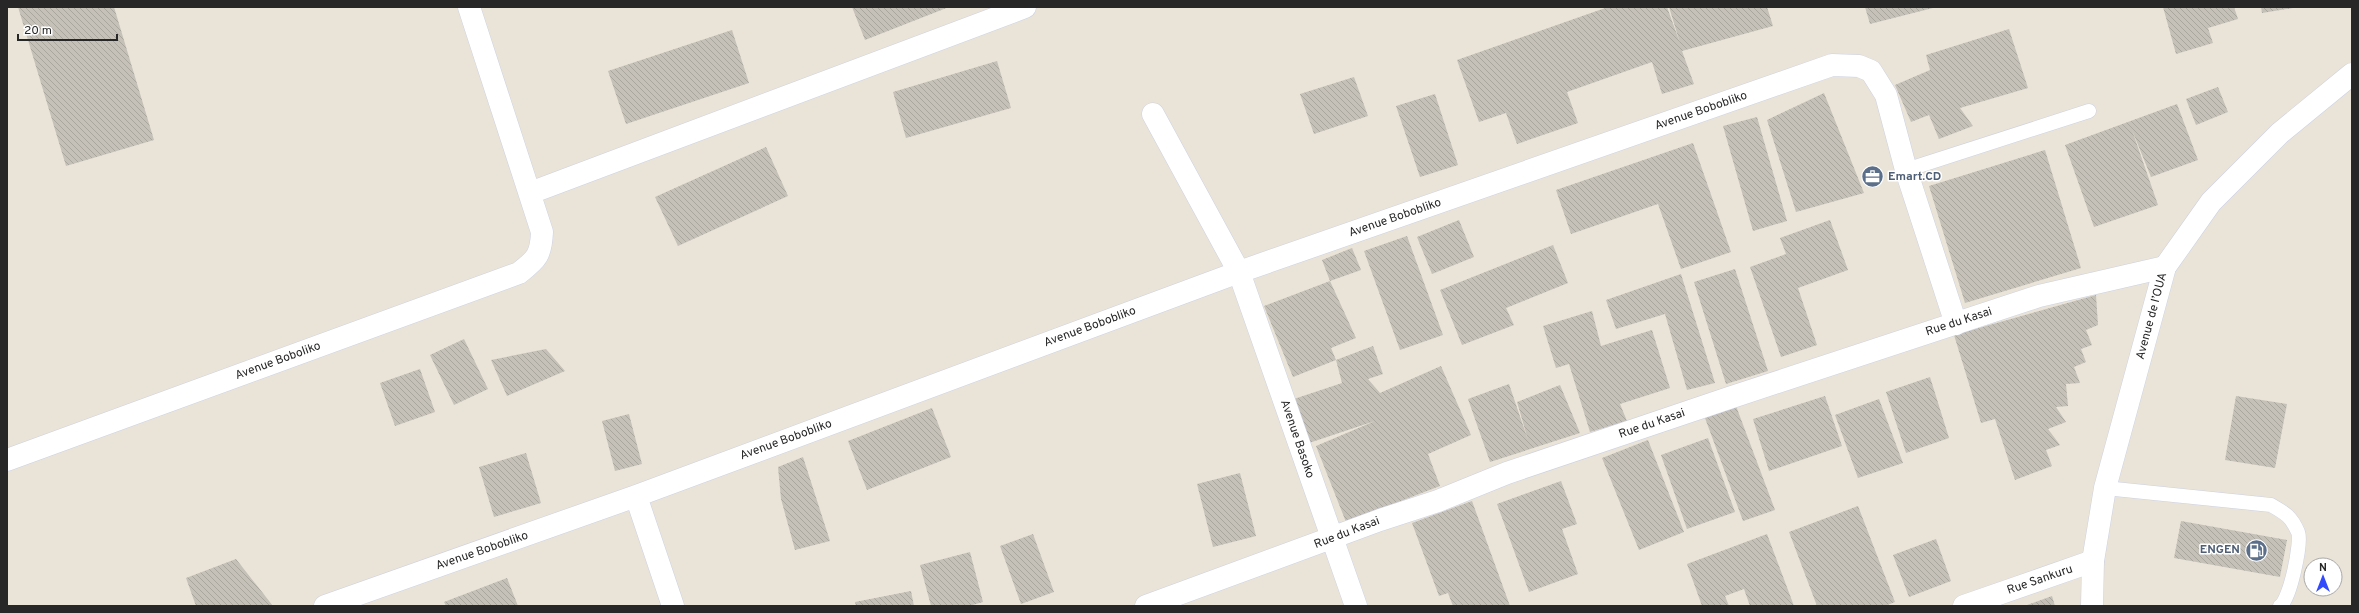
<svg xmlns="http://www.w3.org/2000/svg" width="2359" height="613" font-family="Overpass,sans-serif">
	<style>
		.building { fill: url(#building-back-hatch) }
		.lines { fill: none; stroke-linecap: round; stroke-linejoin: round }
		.lane-casing { stroke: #cdd0e1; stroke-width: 15 }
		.street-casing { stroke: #cdd0e1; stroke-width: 23 }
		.secondary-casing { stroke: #cdd0e1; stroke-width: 23 }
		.lane { stroke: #fff; stroke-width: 14 }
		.street { stroke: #fff; stroke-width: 22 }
		.secondary { stroke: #fff; stroke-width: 22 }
		.labels { text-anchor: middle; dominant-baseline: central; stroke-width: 3; stroke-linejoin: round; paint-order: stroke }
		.street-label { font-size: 12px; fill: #272727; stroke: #fff }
		.service-label { font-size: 12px; font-weight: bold; fill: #4e5e75; stroke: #fff; text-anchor: start }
	</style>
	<defs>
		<pattern id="building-back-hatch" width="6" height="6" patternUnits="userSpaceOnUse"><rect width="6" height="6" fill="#c5c1b8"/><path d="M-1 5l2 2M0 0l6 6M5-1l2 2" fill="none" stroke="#a9a69e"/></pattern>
	</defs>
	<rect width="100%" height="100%" fill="#eae4d8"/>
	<path class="building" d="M 18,7 L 114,7 L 154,140 L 66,166 Z
		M 852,7 L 949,7 L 865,40 Z
		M 1608,7 L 1667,7 L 1680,43 L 1669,7 L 1767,7 L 1773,26 L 1682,51 L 1694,84 L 1662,94 L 1652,62 L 1567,92 L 1578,123 L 1517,144 L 1506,113 L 1479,122 L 1457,60 Z
		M 1865,7 L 1933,7 L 1933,8 L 1870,24 Z
		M 2163,7 L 2234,7 L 2238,19 L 2208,28 L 2213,43 L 2176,54 Z
		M 2261,7 L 2293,7 L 2293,8 L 2262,13 Z
		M 2009,29 L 2028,88 L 1960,108 L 1973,126 L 1939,139 L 1929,115 L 1911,122 L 1895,85 L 1930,70 L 1926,55 Z
		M 732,30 L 749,83 L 626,124 L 608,71 Z
		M 997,61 L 1011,108 L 906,138 L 893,92 Z
		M 1354,77 L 1368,116 L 1314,134 L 1300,94 Z
		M 2218,87 L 2228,112 L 2196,125 L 2186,99 Z
		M 1824,93 L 1864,193 L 1796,212 L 1767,120 Z
		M 1435,94 L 1458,165 L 1420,177 L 1396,106 Z
		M 2177,104 L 2198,160 L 2151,177 L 2132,130 L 2158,205 L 2094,227 L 2065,145 Z
		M 1757,117 L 1787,221 L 1753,231 L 1723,126 Z
		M 1693,143 L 1731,252 L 1681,269 L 1658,204 L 1571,234 L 1556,190 Z
		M 766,147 L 788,196 L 678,246 L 655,197 Z
		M 2045,150 L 2081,268 L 1965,303 L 1929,186 Z
		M 1459,220 L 1474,257 L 1432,274 L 1417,237 Z
		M 1830,220 L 1848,270 L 1798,288 L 1817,345 L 1781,357 L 1750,267 L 1786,254 L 1780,238 Z
		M 1407,236 L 1443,335 L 1400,350 L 1364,251 Z
		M 1553,245 L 1568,283 L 1506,308 L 1514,325 L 1462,345 L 1440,290 Z
		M 1352,248 L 1361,270 L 1330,281 L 1322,260 Z
		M 1735,269 L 1768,371 L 1726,384 L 1694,282 Z
		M 1681,274 L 1715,383 L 1687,390 L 1665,314 L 1616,329 L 1606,300 Z
		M 1330,281 L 1356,338 L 1331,348 L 1336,360 L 1293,377 L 1264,306 Z
		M 2096,295 L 2098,325 L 2086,330 L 2092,345 L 2081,349 L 2086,362 L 2074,367 L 2080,383 L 2066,384 L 2068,406 L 2056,407 L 2066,422 L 2048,429 L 2060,445 L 2046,450 L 2052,466 L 2015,480 L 1995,419 L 1981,423 L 1954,335 Z
		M 1592,311 L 1601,346 L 1652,330 L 1670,388 L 1620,404 L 1627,421 L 1590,432 L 1569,364 L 1556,368 L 1543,326 Z
		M 464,339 L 488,389 L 454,405 L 430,355 Z
		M 1373,346 L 1383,374 L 1368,379 L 1380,393 L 1441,366 L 1471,435 L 1428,454 L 1440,486 L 1346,522 L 1316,446 L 1375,421 L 1309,443 L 1294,399 L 1342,383 L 1336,360 Z
		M 546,349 L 565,371 L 507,396 L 491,360 Z
		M 420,369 L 435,412 L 395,426 L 380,383 Z
		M 1930,377 L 1949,438 L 1906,453 L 1886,392 Z
		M 1509,384 L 1528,440 L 1517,402 L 1560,385 L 1580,433 L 1490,462 L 1468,399 Z
		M 1825,396 L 1842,446 L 1769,471 L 1753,419 Z
		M 2236,396 L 2287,404 L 2275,468 L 2225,460 Z
		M 1879,399 L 1903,463 L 1858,478 L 1835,415 Z
		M 1736,406 L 1775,510 L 1743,521 L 1705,418 Z
		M 932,408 L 951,457 L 867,490 L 848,441 Z
		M 629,414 L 642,464 L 615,471 L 602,421 Z
		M 1708,438 L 1735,512 L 1687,529 L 1661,455 Z
		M 1648,440 L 1684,532 L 1639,550 L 1602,458 Z
		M 526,453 L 541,503 L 494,517 L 479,467 Z
		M 803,457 L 830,541 L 795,550 L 781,499 L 778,467 Z
		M 1240,473 L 1256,536 L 1213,547 L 1197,484 Z
		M 1561,481 L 1577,524 L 1562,529 L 1578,574 L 1529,592 L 1497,504 Z
		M 1472,501 L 1510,606 L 1453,606 L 1448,593 L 1439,596 L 1412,523 Z
		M 1858,506 L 1895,602 L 1885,606 L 1817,606 L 1789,532 Z
		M 2181,521 L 2287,540 L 2280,577 L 2174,558 Z
		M 1033,534 L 1054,592 L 1021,604 L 1000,546 Z
		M 1767,534 L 1794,606 L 1750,606 L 1744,589 L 1725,596 L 1729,606 L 1702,606 L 1687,564 Z
		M 1936,539 L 1951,581 L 1909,597 L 1893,555 Z
		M 970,552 L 983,602 L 969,606 L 931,606 L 920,565 Z
		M 236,559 L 273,606 L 196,606 L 186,578 Z
		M 507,578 L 518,606 L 446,606 L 444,602 Z
		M 911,591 L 914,606 L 856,606 L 855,602 Z
		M 2052,596 L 2055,606 L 2024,606 Z"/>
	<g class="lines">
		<defs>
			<path id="lane" d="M 1906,170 L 2089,111
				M 2105,488 L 2271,505 C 2285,513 2291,516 2298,532 C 2302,542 2290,600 2280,606"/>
			<path id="street" d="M 1153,114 L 1239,272 L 1356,606
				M 530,193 L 1025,7
				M 7,460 L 519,273 C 537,259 541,255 542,232 L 469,7
				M 636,496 L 673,606
				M 325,606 L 636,496 L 1239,272 L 1832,65 L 1859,66 L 1871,71 L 1886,95 L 1906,170 L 1956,324
				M 1146,606 L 1380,520 L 1438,501 L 1507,473 L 1729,398 L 2039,296 L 2165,267
				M 1964,606 L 2093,561"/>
			<path id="secondary" d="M 2092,606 L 2093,561 L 2105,488 L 2165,267 L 2211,202 L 2280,133 L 2352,74"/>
		</defs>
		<use href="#lane" class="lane-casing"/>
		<use href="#street" class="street-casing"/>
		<use href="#secondary" class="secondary-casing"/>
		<use href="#lane" class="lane"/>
		<use href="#street" class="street"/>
		<use href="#secondary" class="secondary"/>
	</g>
	<defs>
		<symbol id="office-disc" viewBox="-11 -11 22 22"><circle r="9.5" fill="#5c6f8a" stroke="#fff"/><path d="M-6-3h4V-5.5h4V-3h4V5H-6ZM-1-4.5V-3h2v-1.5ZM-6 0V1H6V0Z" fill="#fff"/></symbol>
		<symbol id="fuel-disc" viewBox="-11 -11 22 22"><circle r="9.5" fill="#5c6f8a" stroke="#fff"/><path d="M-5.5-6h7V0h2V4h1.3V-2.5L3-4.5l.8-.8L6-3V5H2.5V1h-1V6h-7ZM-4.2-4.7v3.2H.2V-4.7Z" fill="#fff"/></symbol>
	</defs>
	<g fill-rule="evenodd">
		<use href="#office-disc" x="1860" y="164" width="25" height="25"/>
		<use href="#fuel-disc" x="2244" y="538" width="25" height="25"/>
	</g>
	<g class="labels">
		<g class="street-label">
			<text transform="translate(1701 111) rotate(-19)">Avenue Bobobliko</text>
			<text transform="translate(1395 218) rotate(-19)">Avenue Bobobliko</text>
			<text transform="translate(2152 316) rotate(-75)">Avenue de l’OUA</text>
			<text transform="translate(1959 322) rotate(-18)">Rue du Kasai</text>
			<text transform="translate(1090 327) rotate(-20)">Avenue Bobobliko</text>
			<text transform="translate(278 361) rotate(-20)">Avenue Boboliko</text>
			<text transform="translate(1652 424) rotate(-19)">Rue du Kasai</text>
			<text transform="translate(1297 439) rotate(71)">Avenue Basoko</text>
			<text transform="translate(786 440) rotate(-20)">Avenue Bobobliko</text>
			<text transform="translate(1347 533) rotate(-21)">Rue du Kasai</text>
			<text transform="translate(482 551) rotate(-19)">Avenue Bobobliko</text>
			<text transform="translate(2040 580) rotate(-19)">Rue Sankuru</text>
		</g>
		<g class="service-label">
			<text x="1888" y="177">Emart.CD</text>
			<text x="2240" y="550" text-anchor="end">ENGEN</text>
		</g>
	</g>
	<rect width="2359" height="613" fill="none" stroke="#272727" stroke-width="16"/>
	<g transform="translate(2323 577)"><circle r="19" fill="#ffffff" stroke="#a9a9a9"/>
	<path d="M0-3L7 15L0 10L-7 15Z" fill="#3349fc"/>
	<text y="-6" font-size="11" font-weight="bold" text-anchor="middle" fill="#272727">N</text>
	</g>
	<path d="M18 34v6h99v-6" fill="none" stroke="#272727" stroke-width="2"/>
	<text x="24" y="34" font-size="12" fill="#272727" stroke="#ffffff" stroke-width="3" paint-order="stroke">20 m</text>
</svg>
